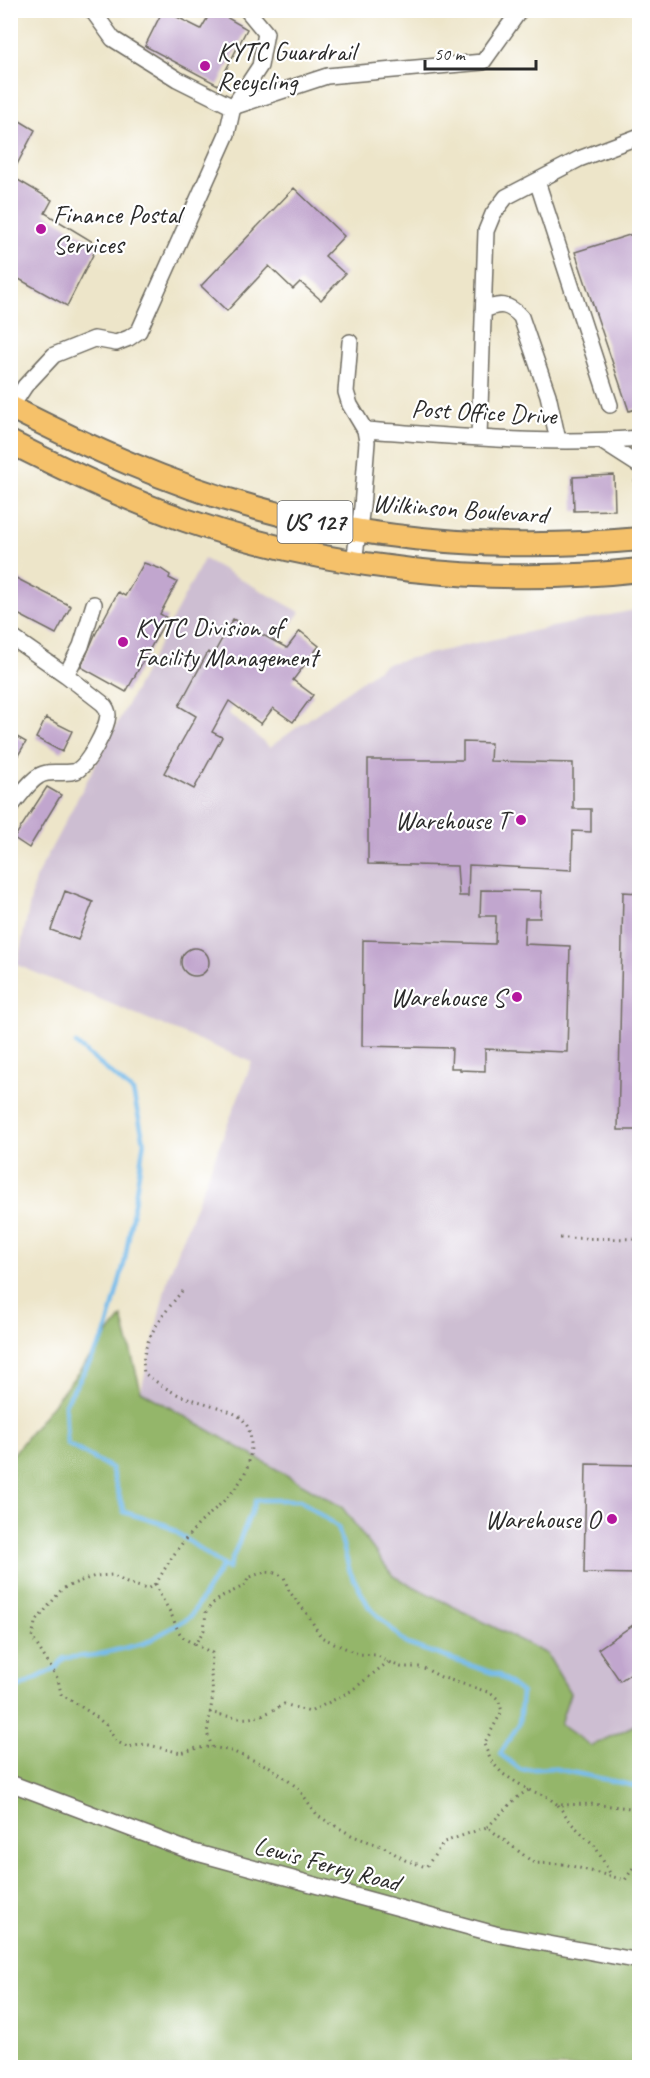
<svg xmlns="http://www.w3.org/2000/svg" width="650" height="2078" font-family="Caveat,sans-serif">
	<style>
		.industrial { fill: #cdbed2 }
		.forest { fill: #94b66b; stroke: #60704b; stroke-width: 1.5 }
		.lines { fill: none; stroke-linecap: round; stroke-linejoin: round }
		.stream { stroke: #72baea; stroke-width: 4.5 }
		.building { fill: #c1a6ce }
		.minor-casing { stroke: #6f6c62; stroke-width: 18 }
		.highway-casing { stroke: #6f6c62; stroke-width: 26 }
		.path { stroke: #6f6c62; stroke-width: 3; stroke-dasharray: 1.5 4.5; stroke-linecap: butt }
		.minor { stroke: #fff; stroke-width: 15 }
		.highway { stroke: #f5c16b; stroke-width: 22 }
		.poi-dot { fill: #b5179e; stroke: #fff; stroke-width: 2 }
		.labels { text-anchor: middle; dominant-baseline: central; stroke-width: 4.5; stroke-linejoin: round; paint-order: stroke }
		.shield { fill: #fff; stroke: #6b6b6b; stroke-width: 1.5 }
		.shield-label { font-size: 24px; font-weight: bold; fill: #2b2b2b }
		.poi-label { font-size: 26px; fill: #2b2b2b; stroke: #fff; text-anchor: start }
		.street-label { font-size: 26px; fill: #2b2b2b; stroke: #fff }
	</style>
	<rect width="100%" height="100%" fill="#fff"/>
	<filter id="ink" filterUnits="userSpaceOnUse"><feTurbulence type="fractalNoise" baseFrequency=".0167" numOctaves="2"/><feDisplacementMap in="SourceGraphic" scale="12" xChannelSelector="R" yChannelSelector="G"/><feConvolveMatrix kernelMatrix="1 2 1 2 8 2 1 2 1" color-interpolation-filters="sRGB"/></filter>
	<filter id="wash" filterUnits="userSpaceOnUse"><feTurbulence type="fractalNoise" baseFrequency=".008" numOctaves="4" result="noise"/><feDisplacementMap in="SourceGraphic" scale="24" xChannelSelector="R" yChannelSelector="G"/><feGaussianBlur stdDeviation="1.35" result="paint"/><feColorMatrix in="noise" values="0 0 0 0 0 0 0 0 0 0 0 0 0 0 0 0 0 1.4 0 .05"/><feComposite in="paint" operator="in"/></filter>
	<g filter="url(#wash)">
		<rect width="100%" height="100%" fill="#ede5c9"/>
		<path class="industrial" d="M 204,559 L 300,612 L 228,713 L 270,747 L 385,664 L 476,643 L 639,609 L 639,1723 L 591,1746 L 560,1724 L 570,1693 L 547,1654 L 393,1576 L 342,1507 L 141,1391 L 168,1277 L 252,1062 L 17,965 L 35,879 Z"/>
		<path class="forest" d="M 122,1317 L 141,1391 L 342,1507 L 393,1576 L 547,1654 L 570,1693 L 560,1724 L 591,1746 L 639,1723 L 639,2067 L 24,2068 L 11,2053 L 11,1457 Z"/>
		<g class="lines">
			<path class="stream" d="M 76,1044 L 133,1092 L 144,1141 L 125,1260 L 105,1336 L 65,1404 L 67,1444 L 111,1468 L 124,1512 L 166,1525 L 228,1569 L 256,1500 L 300,1500 L 338,1527 L 350,1572 L 369,1607 L 407,1644 L 499,1675 L 522,1693 L 519,1724 L 500,1754 L 521,1770 L 552,1768 L 640,1787
				M 10,1692 L 56,1668 L 64,1658 L 96,1655 L 145,1643 L 190,1617 L 223,1565"/>
		</g>
		<g id="blocks">
			<path class="building" d="M 163,10 L 201,29 L 212,10 L 214,10 L 247,29 L 218,85 L 145,46 Z
				M 10,115 L 35,130 L 11,176 L 52,200 L 45,213 L 98,245 L 67,306 L 10,274 Z
				M 294,188 L 344,236 L 325,256 L 345,274 L 321,300 L 300,282 L 293,289 L 269,266 L 227,311 L 201,286 Z
				M 639,232 L 639,408 L 629,411 L 575,252 Z
				M 614,475 L 615,510 L 574,511 L 573,477 Z
				M 144,563 L 161,569 L 170,575 L 169,578 L 177,582 L 160,614 L 167,618 L 126,692 L 81,667 L 95,635 L 118,592 L 125,596 Z
				M 10,575 L 71,606 L 56,634 L 10,610 Z
				M 233,619 L 287,648 L 300,631 L 319,646 L 293,680 L 313,695 L 293,722 L 273,708 L 261,724 L 229,701 L 212,732 L 222,737 L 194,789 L 164,773 L 196,716 L 179,706 L 208,652 L 213,655 Z
				M 46,718 L 72,731 L 62,752 L 36,738 Z
				M 10,733 L 26,742 L 10,769 Z
				M 463,742 L 491,743 L 490,761 L 573,763 L 573,809 L 591,809 L 591,832 L 573,831 L 572,870 L 469,865 L 468,896 L 459,896 L 457,866 L 368,864 L 368,760 L 463,760 Z
				M 47,787 L 61,795 L 29,848 L 14,838 Z
				M 481,890 L 541,891 L 540,918 L 525,918 L 524,944 L 570,946 L 567,1052 L 485,1049 L 485,1071 L 460,1070 L 460,1068 L 451,1068 L 452,1048 L 362,1046 L 363,940 L 495,944 L 496,916 L 480,916 Z
				M 65,891 L 93,902 L 78,940 L 51,930 Z
				M 623,892 L 639,893 L 639,1130 L 618,1130 Z
				M181 962a14 14 0 1 1 28 0a14 14 0 1 1-28 0Z
				M 586,1464 L 639,1465 L 639,1574 L 584,1573 Z
				M 639,1621 L 639,1667 L 620,1681 L 598,1649 Z"/>
		</g>
	</g>
	<g filter="url(#ink)">
		<use href="#blocks" fill-opacity="0" stroke="#6f6c62" stroke-width="1.5"/>
		<g class="lines">
			<defs>
				<path id="minor" d="M 233,107 L 327,76 L 483,62 L 520,10
					M 233,107 L 260,66 L 266,33 L 247,10
					M 537,181 L 610,405
					M 483,311 C 500,302 509,304 521,317 L 548,395 L 558,440
					M 350,342 L 346,392 L 350,405 L 365,430 L 367,442 L 362,507 L 354,561
					M 10,409 L 25,386 L 54,355 L 94,339 L 116,343 L 129,338 L 139,331 L 227,134 L 233,107 L 177,79 L 113,39 L 92,10
					M 365,430 C 456,436 549,446 640,438
					M 479,437 L 486,231 L 493,214 L 506,197 L 579,159 L 640,136
					M 601,441 L 640,466
					M 10,636 L 66,675 L 102,703 C 105,706 108,710 108,715 C 107,729 88,765 76,771 C 64,775 49,769 39,776 C 28,782 19,798 10,807
					M 66,675 L 81,646 L 94,604
					M 10,1783 L 190,1851 L 495,1934 L 640,1961"/>
				<path id="highway" d="M 10,407 C 88,447 169,484 253,507 C 379,543 510,551 640,539
					M 10,442 C 67,471 125,499 185,520 C 327,569 490,587 640,570"/>
			</defs>
			<use href="#minor" class="minor-casing"/>
			<use href="#highway" class="highway-casing"/>
			<path class="path" d="M 635,480 L 639,521
				M 560,1238 L 640,1239
				M 182,1291 C 164,1314 139,1341 144,1373 C 155,1381 166,1389 179,1395 C 194,1401 233,1409 242,1419 C 249,1426 251,1435 251,1444 C 251,1489 214,1505 189,1535 C 176,1550 166,1566 156,1584 C 159,1595 164,1601 169,1610 C 178,1626 175,1636 195,1644 L 204,1630 L 206,1612 L 212,1604 L 223,1596 L 246,1585 L 248,1578 C 263,1572 269,1569 284,1577 L 289,1591 L 308,1615 L 321,1637 L 358,1654 L 376,1655 L 388,1662 L 401,1667 L 422,1667 L 441,1677 L 491,1693 L 498,1699 L 502,1711 L 484,1744 L 491,1761 L 503,1774 L 529,1790 L 546,1796 L 558,1805 L 591,1804 L 640,1809
				M 155,1584 L 147,1589 L 127,1583 L 112,1575 L 95,1576 L 78,1582 L 62,1589 L 35,1623 L 32,1637 L 58,1679 L 61,1694 L 91,1713 L 106,1725 L 116,1741 L 127,1747 L 145,1744 L 181,1753 L 197,1748 L 212,1747 L 231,1751 L 270,1767 L 298,1788 L 318,1816 L 353,1836 L 384,1847 L 405,1860 L 426,1867 L 444,1842 L 487,1827 L 534,1863 L 564,1864 L 625,1880 L 633,1868 L 640,1862
				M 195,1644 L 212,1653 L 211,1675 L 213,1695 L 207,1733 L 212,1747
				M 209,1712 C 243,1720 252,1723 284,1704 L 310,1712 L 351,1691 L 388,1662
				M 558,1805 L 572,1824 L 595,1846 L 611,1875
				M 487,1827 C 499,1817 516,1795 529,1790"/>
			<use href="#minor" class="minor"/>
			<use href="#highway" class="highway"/>
		</g>
	</g>
	<g class="poi-dot">
		<circle cx="205" cy="66" r="6"/>
		<circle cx="41" cy="229" r="6"/>
		<circle cx="123" cy="642" r="6"/>
		<circle cx="521" cy="820" r="6"/>
		<circle cx="517" cy="997" r="6"/>
		<circle cx="612" cy="1519" r="6"/>
	</g>
	<g class="labels">
		<rect class="shield" x="277.5" y="501" width="75" height="42" rx="4.5"/>
		<g class="shield-label">
			<text x="315" y="522">US 127</text>
		</g>
		<g class="poi-label">
			<text x="217" y="51">KYTC Guardrail<tspan x="217" dy="30">Recycling</tspan></text>
			<text x="53" y="214">Finance Postal<tspan x="53" dy="30">Services</tspan></text>
			<text x="135" y="627">KYTC Division of<tspan x="135" dy="30">Facility Management</tspan></text>
			<text x="509" y="820" text-anchor="end">Warehouse T</text>
			<text x="505" y="997" text-anchor="end">Warehouse S</text>
			<text x="600" y="1519" text-anchor="end">Warehouse O</text>
		</g>
		<g class="street-label">
			<text transform="translate(484 412) rotate(3)">Post Office Drive</text>
			<text transform="translate(460 509) rotate(4)">Wilkinson Boulevard</text>
			<text transform="translate(327 1864) rotate(15)">Lewis Ferry Road</text>
		</g>
	</g>
	<rect width="650" height="2078" fill="none" stroke="#fff" stroke-width="36"/>
	<path d="M425 60v9h111v-9" fill="none" stroke="#2b2b2b" stroke-width="3"/>
	<text x="434" y="60" font-size="18" fill="#2b2b2b" stroke="#ffffff" stroke-width="4.5" paint-order="stroke">50 m</text>
</svg>
